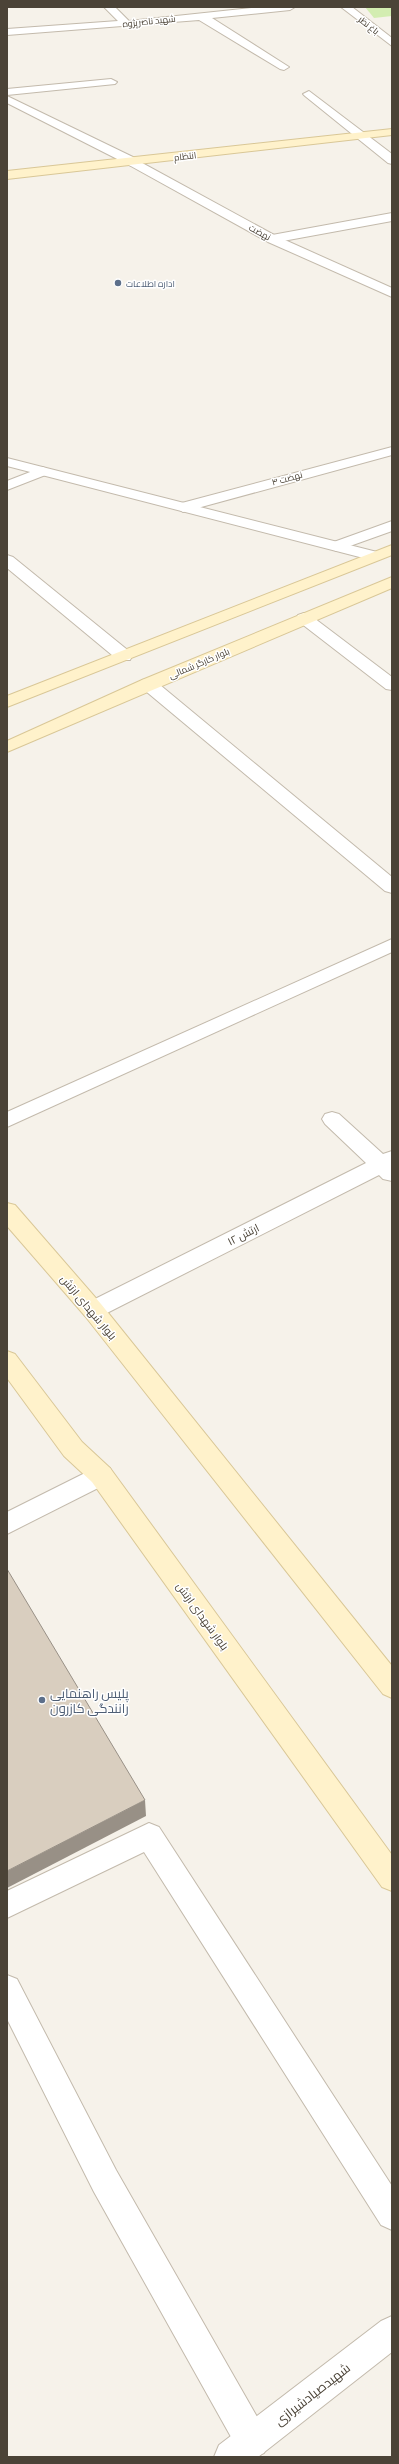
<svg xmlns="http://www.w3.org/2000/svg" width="399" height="2464" font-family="Barlow,Cairo,sans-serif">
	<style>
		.green { fill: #d3edb1 }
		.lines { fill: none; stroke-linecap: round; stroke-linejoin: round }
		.minor-casing { stroke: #c3baac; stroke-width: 2 }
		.tertiary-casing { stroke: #c3baac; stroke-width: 2 }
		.secondary-casing { stroke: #d9c797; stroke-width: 2 }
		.minor { fill: #fff; fill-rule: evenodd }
		.tertiary { fill: #fff; fill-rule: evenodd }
		.secondary { fill: #fff2cb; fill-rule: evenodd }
		.shaded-wall { fill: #989086 }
		.building { fill: #d9cebf; stroke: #989086 }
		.service-dot { fill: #5c6f8a; stroke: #fff; stroke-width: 1.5 }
		.labels { text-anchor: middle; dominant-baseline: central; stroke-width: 3; stroke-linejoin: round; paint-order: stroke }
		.far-street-label { font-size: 9px; fill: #4b4337; stroke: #fff }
		.far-service-label { font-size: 9px; fill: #4e5e75; stroke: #fff; text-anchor: start }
		.street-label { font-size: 11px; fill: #4b4337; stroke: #fff }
		.near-service-label { font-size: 13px; fill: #4e5e75; stroke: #fff; text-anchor: start }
		.near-street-label { font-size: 13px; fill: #4b4337; stroke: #fff }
	</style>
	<rect width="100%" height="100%" fill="#f6f2ea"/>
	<path class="green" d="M 365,7 L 392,7 L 392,16 L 374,18 Z"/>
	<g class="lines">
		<defs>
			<path id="minor" d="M 104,7 L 115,7 L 129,21 L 260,7 L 295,7 L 290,10 L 212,18 L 289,67 L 284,70 L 280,69 L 199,20 L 7,35 L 7,29 L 118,21 Z
				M 111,79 L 117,82 L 115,84 L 7,95 L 7,89 Z
				M 309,91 L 392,154 L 392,164 L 388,163 L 305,96 L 303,94 Z
				M 7,96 L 137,159 L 139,162 L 133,166 L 129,165 L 7,103 Z
				M 392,213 L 392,221 L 272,243 L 266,239 L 272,235 Z
				M 392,447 L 392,455 L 183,512 L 175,507 L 178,504 Z
				M 43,467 L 50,471 L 48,474 L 7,490 L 7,481 Z
				M 392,521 L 392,531 L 336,551 L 328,546 L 331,543 Z
				M 7,555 L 13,557 L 130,652 L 132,656 L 130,660 L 118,660 L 7,568 Z
				M 304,613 L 310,615 L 392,677 L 392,690 L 386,689 L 298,621 L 296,618 L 298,615 Z
				M 148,679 L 154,680 L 392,877 L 392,893 L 385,891 L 142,688 L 140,684 L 142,680 Z
				M 392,939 L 392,952 L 7,1127 L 7,1112 Z
				M 332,1112 L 339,1114 L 383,1154 L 392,1151 L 392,1181 L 383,1179 L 379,1175 L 101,1316 L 93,1319 L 85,1316 L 82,1310 L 85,1304 L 366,1163 L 325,1124 L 322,1119 L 325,1114 Z
				M 101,1465 L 110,1468 L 113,1475 L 110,1482 L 7,1534 L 7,1512 Z
				M 149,1823 L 159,1827 L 392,2186 L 392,2230 L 381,2225 L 144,1852 L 7,1918 L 7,1891 Z
				M 7,1975 L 17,1979 L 116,2170 L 264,2429 L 269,2441 L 264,2453 L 254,2457 L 240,2453 L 94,2192 L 7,2019 Z"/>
			<path id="tertiary" d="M 341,7 L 352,7 L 392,38 L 392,46 Z
				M 133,158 L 276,236 L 392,288 L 392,297 L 268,242 L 129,165 L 127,162 Z
				M 7,458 L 381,553 L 383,556 L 375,561 L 7,466 Z
				M 392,2316 L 392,2352 L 258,2457 L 214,2457 L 219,2445 L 381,2321 Z"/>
			<path id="secondary" d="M 392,129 L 392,135 L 7,179 L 7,171 Z
				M 392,545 L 392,555 L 7,707 L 7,696 Z
				M 392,577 L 392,588 L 7,752 L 7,741 L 142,680 Z
				M 7,1203 L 15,1205 L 101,1304 L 392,1666 L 392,1698 L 383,1694 L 85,1316 L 7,1226 Z
				M 7,1351 L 15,1354 L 82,1442 L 110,1468 L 392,1855 L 392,1891 L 382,1887 L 92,1482 L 64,1456 L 7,1378 Z"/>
		</defs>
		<use href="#minor" class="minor-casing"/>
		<use href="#tertiary" class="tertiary-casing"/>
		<use href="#secondary" class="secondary-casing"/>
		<use href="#minor" class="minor"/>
		<use href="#tertiary" class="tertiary"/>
		<use href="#secondary" class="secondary"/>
	</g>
	<path class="shaded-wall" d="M 145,1800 L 146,1816 L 7,1888 L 7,1871 Z"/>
	<path class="building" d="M 7,1569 L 145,1800 L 7,1871 Z"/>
	<g class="service-dot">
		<circle cx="118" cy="283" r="4"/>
		<circle cx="42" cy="1700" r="4"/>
	</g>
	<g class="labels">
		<g class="far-street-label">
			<text transform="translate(149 21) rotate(-6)">شهید ناصرپژوه</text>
			<text transform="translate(369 25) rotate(38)">باغ نظر</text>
			<text transform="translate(185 156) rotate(-7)">انتظام</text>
			<text transform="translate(260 232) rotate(28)">نهضت</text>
			<text transform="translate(287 478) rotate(-15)">نهضت ۴</text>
			<text transform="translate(199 663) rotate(-23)">بلوار کارگر شمالی</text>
		</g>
		<g class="far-service-label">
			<text x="126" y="283">اداره اطلاعات</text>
		</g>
		<g class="street-label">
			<text transform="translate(243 1234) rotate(-27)">ارتش ۱۲</text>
			<text transform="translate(89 1307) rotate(50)">بلوار شهدای ارتش</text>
			<text transform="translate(203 1616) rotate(54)">بلوار شهدای ارتش</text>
		</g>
		<g class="near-service-label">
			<text x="50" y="1693">پلیس راهنمایی<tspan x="50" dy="15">رانندگی کازرون</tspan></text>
		</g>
		<g class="near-street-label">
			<text transform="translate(312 2394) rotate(-38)">شهیدصیادشیرازی</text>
		</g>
	</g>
	<rect width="399" height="2464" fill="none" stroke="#4b4337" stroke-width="16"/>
</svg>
